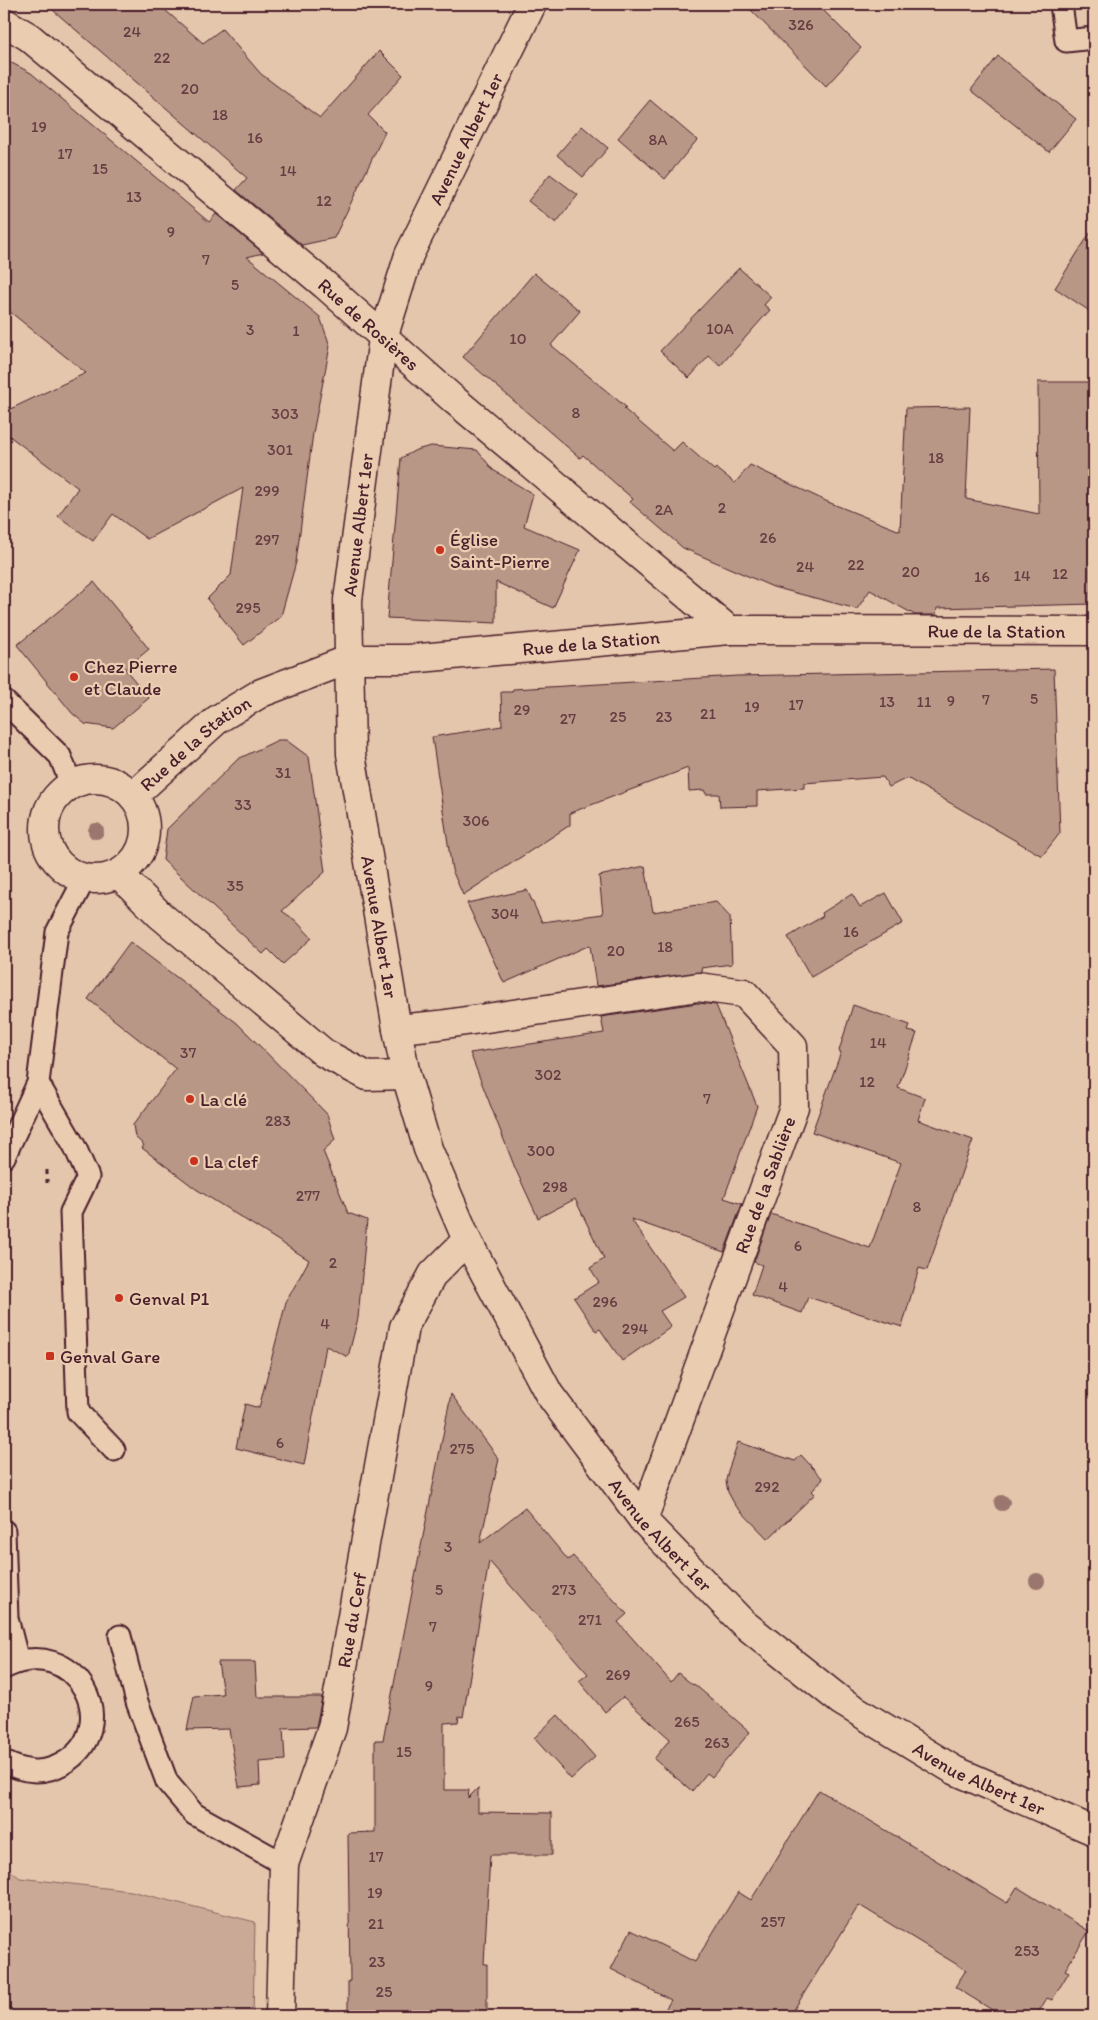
<svg xmlns="http://www.w3.org/2000/svg" width="1098" height="2020" font-family="Itim,sans-serif">
	<style>
		.green { fill: #caaa96; stroke: #8a6460 }
		.building { fill: #b99787; stroke: #4a1f2b }
		.lines { fill: none; stroke-linecap: round; stroke-linejoin: round }
		.service-casing { stroke: #4a1f2b; stroke-width: 25 }
		.minor-casing { stroke: #4a1f2b; stroke-width: 31 }
		.tertiary-casing { stroke: #4a1f2b; stroke-width: 31 }
		.secondary-casing { stroke: #4a1f2b; stroke-width: 31 }
		.path { stroke: #4a1f2b; stroke-width: 3; stroke-dasharray: 5 4; stroke-linecap: butt }
		.service { stroke: #eacdb1; stroke-width: 21 }
		.minor { stroke: #eacdb1; stroke-width: 28 }
		.tertiary { stroke: #eacdb1; stroke-width: 28 }
		.secondary { stroke: #eacdb1; stroke-width: 28 }
		.tree { fill: #9a766e }
		.poi-dot { fill: #c8321e; stroke: #eacdb1; stroke-width: 2 }
		.labels { text-anchor: middle; dominant-baseline: central; stroke-width: 4.5; stroke-linejoin: round; paint-order: stroke }
		.number-label { font-size: 16px; fill: #663d42 }
		.street-label { font-size: 19px; fill: #4a1f2b; stroke: #eacdb1 }
		.poi-label { font-size: 19px; fill: #4a1f2b; stroke: #eacdb1; text-anchor: start }
	</style>
	<rect width="100%" height="100%" fill="#e4c6ac"/>
	<filter id="ink" filterUnits="userSpaceOnUse"><feTurbulence type="fractalNoise" baseFrequency=".02" numOctaves="2"/><feDisplacementMap in="SourceGraphic" scale="10" xChannelSelector="R" yChannelSelector="G"/><feConvolveMatrix kernelMatrix="1 2 1 2 8 2 1 2 1" color-interpolation-filters="sRGB"/></filter>
	<g filter="url(#ink)">
		<path class="green" d="M 4,1866 L 20,1878 L 131,1891 L 255,1922 L 253,2016 L 4,2016 Z"/>
		<path class="building" d="M 46,4 L 158,4 L 203,43 L 222,29 L 261,74 L 320,118 L 379,51 L 403,75 L 368,115 L 385,132 L 334,238 L 302,245 L 236,190 L 247,178 Z
			M 745,4 L 817,4 L 861,48 L 826,86 Z
			M 998,56 L 1076,119 L 1049,152 L 971,90 Z
			M 4,59 L 31,73 L 209,222 L 216,214 L 263,253 L 247,257 L 320,317 L 330,346 L 313,433 L 296,562 L 281,616 L 244,645 L 207,599 L 231,575 L 243,488 L 147,539 L 113,514 L 93,541 L 58,516 L 78,488 L 4,432 L 4,412 L 86,373 L 4,307 Z
			M 650,100 L 697,140 L 665,179 L 618,138 Z
			M 582,126 L 608,148 L 583,177 L 557,155 Z
			M 550,174 L 578,195 L 556,223 L 528,201 Z
			M 1094,227 L 1094,314 L 1055,288 Z
			M 739,268 L 771,297 L 764,305 L 770,310 L 720,366 L 709,356 L 689,378 L 660,351 Z
			M 534,273 L 580,311 L 551,345 L 626,407 L 624,409 L 673,451 L 682,442 L 714,470 L 716,468 L 735,483 L 750,465 L 828,502 L 900,531 L 906,408 L 970,407 L 966,499 L 1039,514 L 1038,382 L 1094,382 L 1094,604 L 937,608 L 936,615 L 915,615 L 870,590 L 857,609 L 773,587 L 683,548 L 630,502 L 633,499 L 583,455 L 580,458 L 463,357 Z
			M 431,446 L 477,450 L 493,470 L 533,494 L 524,526 L 580,550 L 553,608 L 496,582 L 496,623 L 387,618 L 401,458 L 416,450 Z
			M 94,582 L 149,649 L 125,669 L 149,698 L 113,728 L 85,724 L 72,713 L 17,645 Z
			M 1054,669 L 1060,833 L 1042,856 L 907,778 L 889,787 L 883,777 L 804,783 L 804,788 L 757,791 L 757,806 L 720,807 L 719,794 L 706,794 L 704,790 L 689,791 L 688,768 L 570,813 L 570,825 L 463,895 L 452,870 L 432,737 L 502,726 L 501,692 L 512,692 L 513,689 L 738,676 Z
			M 278,740 L 286,740 L 309,757 L 325,872 L 282,911 L 295,920 L 312,938 L 283,964 L 268,949 L 263,954 L 163,860 L 167,829 L 238,759 Z
			M 645,866 L 653,912 L 716,902 L 730,917 L 732,964 L 701,968 L 702,972 L 596,986 L 590,945 L 504,983 L 467,903 L 527,890 L 542,922 L 603,914 L 599,876 Z
			M 886,893 L 903,923 L 811,977 L 788,937 L 823,916 L 822,913 L 852,894 L 860,907 Z
			M 130,942 L 237,1023 L 327,1114 L 335,1140 L 323,1151 L 348,1213 L 367,1220 L 358,1318 L 348,1357 L 326,1346 L 304,1465 L 236,1448 L 245,1404 L 259,1408 L 286,1302 L 309,1260 L 196,1189 L 142,1148 L 144,1145 L 135,1137 L 133,1125 L 176,1069 L 88,999 Z
			M 698,1003 L 716,1005 L 757,1106 L 724,1198 L 742,1204 L 724,1252 L 631,1219 L 684,1297 L 660,1311 L 671,1327 L 622,1361 L 600,1329 L 596,1331 L 574,1298 L 599,1282 L 590,1268 L 604,1259 L 575,1199 L 538,1218 L 515,1168 L 470,1053 L 604,1033 L 601,1017 Z
			M 853,1005 L 910,1025 L 908,1031 L 917,1033 L 898,1088 L 925,1098 L 918,1120 L 973,1140 L 927,1270 L 919,1268 L 902,1327 L 808,1297 L 802,1313 L 752,1295 L 762,1265 L 754,1262 L 771,1214 L 870,1248 L 901,1163 L 812,1132 L 841,1052 L 839,1051 Z
			M 451,1394 L 499,1459 L 480,1543 L 525,1508 L 568,1560 L 573,1556 L 627,1614 L 618,1622 L 671,1682 L 678,1673 L 693,1685 L 694,1684 L 750,1732 L 712,1777 L 707,1773 L 692,1791 L 654,1759 L 670,1739 L 623,1697 L 605,1712 L 579,1681 L 588,1674 L 489,1561 L 463,1717 L 459,1716 L 458,1722 L 444,1723 L 444,1790 L 469,1790 L 468,1798 L 478,1788 L 478,1812 L 552,1813 L 552,1855 L 490,1855 L 484,1964 L 487,1964 L 487,2016 L 348,2016 L 348,1981 L 350,1981 L 348,1833 L 375,1832 L 375,1740 L 383,1740 Z
			M 738,1442 L 795,1461 L 801,1455 L 823,1479 L 812,1491 L 815,1494 L 768,1539 L 735,1505 L 728,1492 L 726,1481 L 728,1471 Z
			M 218,1662 L 255,1662 L 257,1697 L 322,1697 L 316,1727 L 283,1728 L 285,1760 L 259,1762 L 260,1785 L 239,1787 L 229,1729 L 187,1730 L 194,1696 L 223,1694 Z
			M 558,1715 L 595,1757 L 571,1779 L 534,1738 Z
			M 819,1790 L 1007,1903 L 1017,1887 L 1089,1931 L 1065,1970 L 1069,1972 L 1052,2000 L 1047,1998 L 1036,2016 L 1002,2016 L 955,1987 L 966,1970 L 859,1905 L 790,2016 L 661,2016 L 671,2000 L 611,1969 L 631,1930 L 695,1962 L 738,1892 L 751,1900 Z"/>
		<g class="lines">
			<defs>
				<path id="service" d="M 1061,4 L 1066,41 L 1094,38
					M 4,701 L 60,756 L 71,784
					M 38,1083 L 75,1147 L 88,1177 L 71,1212 L 78,1412 L 114,1450
					M 4,1157 L 38,1083 L 57,932 L 85,878
					M 4,1531 L 7,1618 L 18,1661
					M 120,1636 L 137,1702 L 167,1782 L 194,1814 L 284,1864
					M 4,1668 C 76,1631 126,1728 62,1764 C 42,1775 24,1772 4,1762"/>
				<g id="minor">
					<circle cx="95" cy="829" r="50"/>
					<path id="s1" d="M 133,796 L 218,719 L 261,693 L 350,659 L 409,659 L 729,630"/>
					<path d="M 119,874 L 160,915 L 324,1053 L 367,1076 L 406,1075"/>
					<path d="M 397,1029 L 439,1025 L 698,987 L 744,993 L 793,1046 L 794,1107 L 643,1520"/>
					<path id="s2" d="M 280,2016 L 284,1864 L 332,1728 L 404,1327 L 433,1274 L 467,1240"/>
				</g>
				<g id="tertiary">
					<path id="s3" d="M 4,22 L 29,37 L 325,285 L 452,398 L 729,630 L 1094,631"/>
				</g>
				<g id="secondary">
					<path id="s4" d="M 532,4 L 409,255 L 383,338 L 348,600 L 351,754 L 397,1029 L 406,1075 L 428,1149 L 467,1240 L 549,1394 L 643,1520 L 743,1623 L 841,1701 L 954,1770 L 1094,1831"/>
				</g>
			</defs>
			<use href="#service" class="service-casing"/>
			<use href="#minor" class="minor-casing"/>
			<use href="#tertiary" class="tertiary-casing"/>
			<use href="#secondary" class="secondary-casing"/>
			<path class="path" d="M 47,1170 L 47,1183"/>
			<use href="#service" class="service"/>
			<use href="#minor" class="minor"/>
			<use href="#tertiary" class="tertiary"/>
			<use href="#secondary" class="secondary"/>
		</g>
		<g class="tree">
			<circle cx="96" cy="831" r="8"/>
			<circle cx="1002" cy="1503" r="8"/>
			<circle cx="1037" cy="1581" r="8"/>
		</g>
	</g>
	<g class="poi-dot">
		<circle cx="440" cy="550" r="5"/>
		<circle cx="74" cy="677" r="5"/>
		<circle cx="190" cy="1099" r="5"/>
		<circle cx="194" cy="1161" r="5"/>
		<circle cx="119" cy="1298" r="5"/>
		<rect x="45" y="1351" width="10" height="10" rx="2.5"/>
	</g>
	<g class="labels">
		<g class="number-label">
			<text x="801" y="24">326</text>
			<text x="132" y="31">24</text>
			<text x="162" y="57">22</text>
			<text x="190" y="88">20</text>
			<text x="220" y="114">18</text>
			<text x="39" y="126">19</text>
			<text x="255" y="137">16</text>
			<text x="658" y="139">8A</text>
			<text x="65" y="153">17</text>
			<text x="100" y="168">15</text>
			<text x="288" y="170">14</text>
			<text x="134" y="196">13</text>
			<text x="324" y="200">12</text>
			<text x="171" y="231">9</text>
			<text x="206" y="259">7</text>
			<text x="235" y="284">5</text>
			<text x="720" y="328">10A</text>
			<text x="250" y="329">3</text>
			<text x="296" y="330">1</text>
			<text x="518" y="338">10</text>
			<text x="576" y="412">8</text>
			<text x="285" y="413">303</text>
			<text x="280" y="449">301</text>
			<text x="936" y="457">18</text>
			<text x="267" y="490">299</text>
			<text x="722" y="507">2</text>
			<text x="664" y="509">2A</text>
			<text x="768" y="537">26</text>
			<text x="267" y="539">297</text>
			<text x="856" y="564">22</text>
			<text x="805" y="566">24</text>
			<text x="911" y="571">20</text>
			<text x="1060" y="573">12</text>
			<text x="1022" y="575">14</text>
			<text x="982" y="576">16</text>
			<text x="248" y="607">295</text>
			<text x="1034" y="698">5</text>
			<text x="986" y="699">7</text>
			<text x="951" y="700">9</text>
			<text x="887" y="701">13</text>
			<text x="924" y="701">11</text>
			<text x="796" y="704">17</text>
			<text x="752" y="706">19</text>
			<text x="522" y="709">29</text>
			<text x="708" y="713">21</text>
			<text x="618" y="716">25</text>
			<text x="664" y="716">23</text>
			<text x="568" y="718">27</text>
			<text x="283" y="772">31</text>
			<text x="243" y="804">33</text>
			<text x="476" y="820">306</text>
			<text x="235" y="885">35</text>
			<text x="505" y="913">304</text>
			<text x="851" y="931">16</text>
			<text x="665" y="946">18</text>
			<text x="616" y="950">20</text>
			<text x="878" y="1042">14</text>
			<text x="188" y="1052">37</text>
			<text x="548" y="1074">302</text>
			<text x="867" y="1081">12</text>
			<text x="707" y="1098">7</text>
			<text x="278" y="1120">283</text>
			<text x="541" y="1150">300</text>
			<text x="555" y="1186">298</text>
			<text x="308" y="1195">277</text>
			<text x="917" y="1206">8</text>
			<text x="798" y="1245">6</text>
			<text x="333" y="1262">2</text>
			<text x="783" y="1286">4</text>
			<text x="605" y="1301">296</text>
			<text x="325" y="1323">4</text>
			<text x="635" y="1328">294</text>
			<text x="280" y="1442">6</text>
			<text x="462" y="1448">275</text>
			<text x="767" y="1486">292</text>
			<text x="448" y="1546">3</text>
			<text x="439" y="1589">5</text>
			<text x="564" y="1589">273</text>
			<text x="590" y="1619">271</text>
			<text x="433" y="1626">7</text>
			<text x="618" y="1674">269</text>
			<text x="429" y="1685">9</text>
			<text x="687" y="1721">265</text>
			<text x="717" y="1742">263</text>
			<text x="404" y="1751">15</text>
			<text x="376" y="1856">17</text>
			<text x="375" y="1892">19</text>
			<text x="773" y="1921">257</text>
			<text x="376" y="1923">21</text>
			<text x="1027" y="1950">253</text>
			<text x="377" y="1961">23</text>
			<text x="384" y="1991">25</text>
		</g>
		<g class="street-label">
			<text transform="translate(466 139) rotate(-64)">Avenue Albert 1er</text>
			<text stroke="none"><textPath href="#s3" startOffset="474">Rue de Rosières</textPath></text>
			<text transform="translate(358 525) rotate(-83)">Avenue Albert 1er</text>
			<text stroke="none"><textPath href="#s3" startOffset="1214">Rue de la Station</textPath></text>
			<text stroke="none"><textPath href="#s1" startOffset="502">Rue de la Station</textPath></text>
			<text stroke="none"><textPath href="#s1" startOffset="82">Rue de la Station</textPath></text>
			<text stroke="none"><textPath href="#s4" startOffset="960">Avenue Albert 1er</textPath></text>
			<text transform="translate(765 1185) rotate(-70)">Rue de la Sablière</text>
			<text stroke="none"><textPath href="#s4" startOffset="1641">Avenue Albert 1er</textPath></text>
			<text stroke="none"><textPath href="#s2" startOffset="406">Rue du Cerf</textPath></text>
			<text stroke="none"><textPath href="#s4" startOffset="2046">Avenue Albert 1er</textPath></text>
		</g>
		<g class="poi-label">
			<text x="450" y="539">Église<tspan x="450" dy="22">Saint-Pierre</tspan></text>
			<text x="84" y="666">Chez Pierre<tspan x="84" dy="22">et Claude</tspan></text>
			<text x="200" y="1099">La clé</text>
			<text x="204" y="1161">La clef</text>
			<text x="129" y="1298">Genval P1</text>
			<text x="60" y="1356">Genval Gare</text>
		</g>
	</g>
	<rect width="1098" height="2020" fill="none" stroke="#eacdb1" stroke-width="20"/>
	<rect x="10" y="10" width="1078" height="2000" fill="none" stroke="#4a1f2b" stroke-width="2" filter="url(#ink)"/>
</svg>
